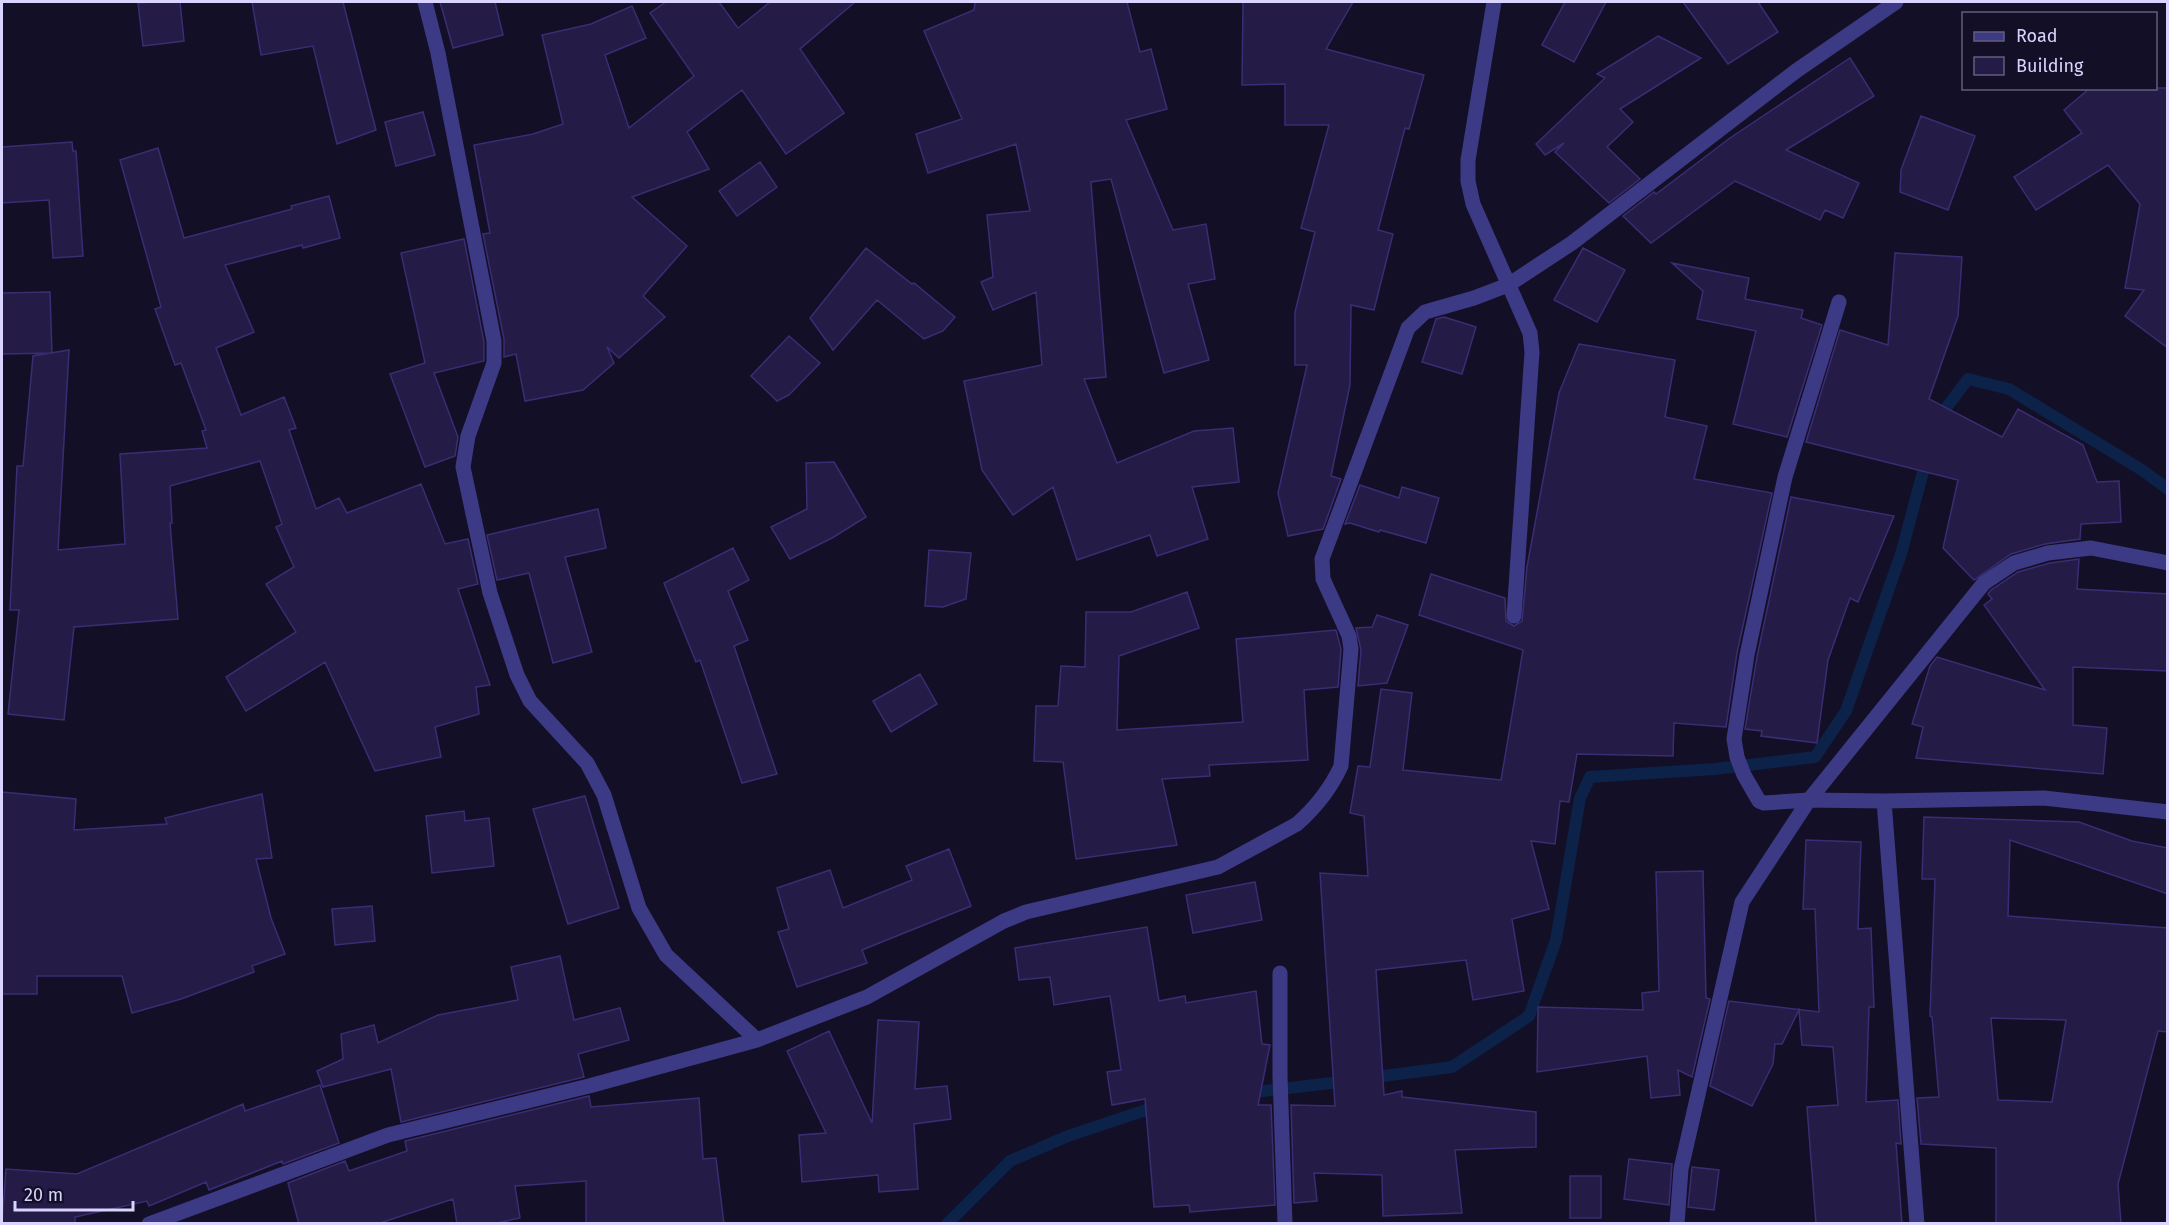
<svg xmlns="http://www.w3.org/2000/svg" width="2169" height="1225" font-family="'Fira Sans',sans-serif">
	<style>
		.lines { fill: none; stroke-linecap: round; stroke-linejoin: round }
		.stream { stroke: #0c2248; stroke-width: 12 }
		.building { fill: #241b47; stroke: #3b2d73; stroke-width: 1.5; fill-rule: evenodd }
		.street { stroke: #3d3a85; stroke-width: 15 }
	</style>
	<rect width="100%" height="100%" fill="#130f26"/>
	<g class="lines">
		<path class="stream" d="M 1937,420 L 1968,379 L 2009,389 L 2142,470 L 2168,489
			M 1368,1078 L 1452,1067 L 1529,1016 L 1556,940 L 1580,798 L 1590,777 L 1715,769 L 1815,757 L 1846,711 L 1901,554 L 1927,457
			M 1246,1093 L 1348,1081
			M 947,1224 L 1010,1161 L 1068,1136 L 1161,1105"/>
	</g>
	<path class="building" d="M 154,2 L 180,2 L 184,41 L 143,46 L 138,3 Z
		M 252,2 L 343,2 L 376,130 L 337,144 L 313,46 L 261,55 Z
		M 440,2 L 495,2 L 503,35 L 453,48 Z
		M 666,2 L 719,2 L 738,28 L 770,2 L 855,2 L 800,49 L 844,113 L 786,154 L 742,90 L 687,132 L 709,169 L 632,197 L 687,246 L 643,296 L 665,317 L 619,358 L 607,347 L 614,363 L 583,390 L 525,401 L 516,354 L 504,357 L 504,339 L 483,234 L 490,233 L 474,145 L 533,134 L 563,124 L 542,35 L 591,24 L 632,6 L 646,38 L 605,55 L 629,128 L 694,76 L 650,13 Z
		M 975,2 L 1127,2 L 1140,52 L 1151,49 L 1167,109 L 1126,120 L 1173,230 L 1206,224 L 1215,279 L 1188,284 L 1209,360 L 1164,373 L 1111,179 L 1091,182 L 1106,377 L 1084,379 L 1117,463 L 1194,431 L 1233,428 L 1239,482 L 1192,487 L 1208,539 L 1157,556 L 1150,535 L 1077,560 L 1053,487 L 1013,515 L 982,470 L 964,381 L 1042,365 L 1036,292 L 993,310 L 981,282 L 993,277 L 987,215 L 1030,211 L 1016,144 L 928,173 L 916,134 L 962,119 L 924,31 L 974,10 Z
		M 1243,2 L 1353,2 L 1326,49 L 1424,75 L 1409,129 L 1405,128 L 1378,230 L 1393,234 L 1374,310 L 1351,305 L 1350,385 L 1331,476 L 1341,479 L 1323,529 L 1288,536 L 1278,493 L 1307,365 L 1295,365 L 1295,312 L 1315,232 L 1301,228 L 1329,125 L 1285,125 L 1285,84 L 1242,85 Z
		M 1565,2 L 1606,2 L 1574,62 L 1542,45 Z
		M 1683,2 L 1758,2 L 1778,32 L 1728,64 Z
		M 1658,36 L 1701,58 L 1620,109 L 1633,122 L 1607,147 L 1640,179 L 1609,203 L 1555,152 L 1564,143 L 1545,155 L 1536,144 L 1605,78 L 1597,74 Z
		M 1850,58 L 1874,96 L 1786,150 L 1859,183 L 1843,218 L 1825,210 L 1820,220 L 1735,181 L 1651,243 L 1623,216 L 1654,192 L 1656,194 L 1730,138 Z
		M 2090,88 L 2168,88 L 2168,348 L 2125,316 L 2144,290 L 2125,288 L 2140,204 L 2108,165 L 2036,210 L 2014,177 L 2082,133 L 2064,110 Z
		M 423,112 L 435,155 L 396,166 L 385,122 Z
		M 1921,116 L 1975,136 L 1948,210 L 1900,192 L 1901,170 Z
		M 72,142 L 73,151 L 76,151 L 83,256 L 53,258 L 49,200 L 2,203 L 2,147 Z
		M 158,148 L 184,238 L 292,209 L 291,206 L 329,196 L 340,238 L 303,248 L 302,245 L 225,265 L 254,332 L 216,348 L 241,415 L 284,397 L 296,428 L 289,430 L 316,509 L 339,498 L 347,513 L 421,484 L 445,544 L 468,539 L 478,584 L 458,589 L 490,685 L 476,687 L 479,714 L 435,727 L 441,757 L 375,771 L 325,662 L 246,711 L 226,677 L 296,632 L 266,584 L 294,567 L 276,527 L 282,524 L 260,461 L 170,486 L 172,523 L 170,523 L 178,619 L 74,627 L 64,720 L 8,714 L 19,610 L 10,610 L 17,466 L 23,466 L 33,356 L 69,350 L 58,550 L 125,544 L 120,454 L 207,448 L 202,431 L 206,430 L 181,363 L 175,365 L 155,309 L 161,307 L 120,160 Z
		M 760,162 L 777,187 L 737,216 L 719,191 Z
		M 464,239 L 484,342 L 484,361 L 434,373 L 458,437 L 455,456 L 425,467 L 390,374 L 425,363 L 401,253 Z
		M 866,248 L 912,284 L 914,283 L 955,317 L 943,331 L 924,339 L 877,300 L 833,350 L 810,318 Z
		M 1583,248 L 1625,270 L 1597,322 L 1554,300 Z
		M 1895,253 L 1962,257 L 1958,316 L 1929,399 L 2002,437 L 2018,409 L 2083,445 L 2097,482 L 2119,481 L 2121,522 L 2081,524 L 2080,539 L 2045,544 L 2011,554 L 1974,580 L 1943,548 L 1958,480 L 1806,442 L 1840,330 L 1888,345 Z
		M 1672,263 L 1749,278 L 1745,299 L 1803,310 L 1801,318 L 1822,325 L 1787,437 L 1733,424 L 1756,331 L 1697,319 L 1703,291 Z
		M 50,292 L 52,353 L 2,354 L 2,293 Z
		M 1444,317 L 1476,327 L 1462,374 L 1422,362 L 1436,319 Z
		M 789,336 L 820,363 L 789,395 L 777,401 L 751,376 Z
		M 1579,344 L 1675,360 L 1665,417 L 1707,426 L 1694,479 L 1772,493 L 1737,653 L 1726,727 L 1674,723 L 1673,756 L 1577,754 L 1569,802 L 1560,801 L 1555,844 L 1531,841 L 1549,909 L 1512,919 L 1524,991 L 1473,1000 L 1466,960 L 1376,970 L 1384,1095 L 1402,1091 L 1402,1097 L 1536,1112 L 1536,1147 L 1455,1150 L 1462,1213 L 1383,1216 L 1382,1175 L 1314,1173 L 1317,1201 L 1294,1203 L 1291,1105 L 1335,1106 L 1320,873 L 1368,876 L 1364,816 L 1350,813 L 1358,766 L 1370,767 L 1381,689 L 1412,693 L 1403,770 L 1501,780 L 1523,650 L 1419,615 L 1431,574 L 1505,598 L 1506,621 L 1514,626 L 1522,621 L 1527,567 L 1559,393 Z
		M 834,462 L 866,517 L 832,538 L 790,559 L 771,527 L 807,509 L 806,463 Z
		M 1360,485 L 1399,498 L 1402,487 L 1439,498 L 1426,543 L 1380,530 L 1379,532 L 1350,523 L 1345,524 Z
		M 1791,497 L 1894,516 L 1858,602 L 1850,598 L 1828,660 L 1817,743 L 1761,736 L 1762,731 L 1745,729 L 1757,657 Z
		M 598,509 L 606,548 L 565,557 L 592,652 L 553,663 L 529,573 L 497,580 L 487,535 Z
		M 733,548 L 749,580 L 728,591 L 748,640 L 734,646 L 777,774 L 742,783 L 700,660 L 696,662 L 664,583 Z
		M 929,550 L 971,553 L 966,599 L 943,607 L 925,606 Z
		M 2079,559 L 2077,589 L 2168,594 L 2168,671 L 2073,667 L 2073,725 L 2107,728 L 2103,774 L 1916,758 L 1923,727 L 1912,724 L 1930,666 L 1937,657 L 2045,690 L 1984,605 L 1992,599 L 1988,594 L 1991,590 L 2018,572 L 2050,563 Z
		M 1187,592 L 1199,628 L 1119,656 L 1117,730 L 1243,722 L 1236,639 L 1336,630 L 1341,649 L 1338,687 L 1304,690 L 1308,760 L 1209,765 L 1210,776 L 1162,779 L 1177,845 L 1076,859 L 1063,762 L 1034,761 L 1036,706 L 1058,706 L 1061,666 L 1085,667 L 1086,612 L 1131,612 Z
		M 1377,615 L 1408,625 L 1387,683 L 1358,686 L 1361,650 L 1356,628 L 1372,627 Z
		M 920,674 L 937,704 L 891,732 L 873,701 Z
		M 2,792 L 76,799 L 74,830 L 167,824 L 165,818 L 262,794 L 272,858 L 256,859 L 271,918 L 285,954 L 252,966 L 254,972 L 181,999 L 132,1013 L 122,976 L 37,976 L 37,994 L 2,994 Z
		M 585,796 L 619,908 L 568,924 L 533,809 Z
		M 464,811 L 465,821 L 489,818 L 494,866 L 432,873 L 426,816 Z
		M 1924,817 L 2079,822 L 2132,841 L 2168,848 L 2168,894 L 2010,840 L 2008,916 L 2168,928 L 2168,1032 L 2158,1031 L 2118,1184 L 2121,1224 L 1996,1224 L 1996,1148 L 1921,1144 L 1917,1098 L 1939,1097 L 1932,1017 L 1930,1016 L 1935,879 L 1922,879 ZM 1991,1018 L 2066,1020 L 2052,1102 L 1998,1100 Z
		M 1806,840 L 1861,842 L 1858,929 L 1871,928 L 1874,1007 L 1869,1007 L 1866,1102 L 1898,1100 L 1901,1144 L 1896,1143 L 1902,1224 L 1816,1224 L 1807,1107 L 1838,1105 L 1833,1047 L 1802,1045 L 1799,1010 L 1782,1044 L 1775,1044 L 1773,1064 L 1752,1106 L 1710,1086 L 1729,1001 L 1819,1012 L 1815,909 L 1803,909 Z
		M 949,849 L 971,906 L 862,950 L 867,963 L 797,987 L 778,932 L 789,929 L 777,888 L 830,870 L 843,908 L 912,880 L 906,866 Z
		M 1703,871 L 1706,998 L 1710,999 L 1692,1077 L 1678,1070 L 1680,1095 L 1651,1098 L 1647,1056 L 1537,1072 L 1538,1007 L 1643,1010 L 1642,993 L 1659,991 L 1656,872 Z
		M 1255,882 L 1262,920 L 1193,933 L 1186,895 Z
		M 372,906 L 375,941 L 335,945 L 332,909 Z
		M 1147,927 L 1159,1001 L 1185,996 L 1186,1003 L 1256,991 L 1262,1044 L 1270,1045 L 1258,1105 L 1271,1105 L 1275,1205 L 1190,1212 L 1189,1205 L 1154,1207 L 1145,1099 L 1112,1105 L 1107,1072 L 1121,1070 L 1110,996 L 1054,1005 L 1050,977 L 1019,980 L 1015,948 Z
		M 560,956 L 574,1020 L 620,1008 L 629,1040 L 578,1054 L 584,1077 L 401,1122 L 391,1069 L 323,1087 L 317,1071 L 343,1059 L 341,1034 L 374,1025 L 378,1043 L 438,1015 L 518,1000 L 511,967 Z
		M 878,1020 L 919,1022 L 915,1089 L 947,1086 L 951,1119 L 914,1124 L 918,1189 L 879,1192 L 878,1175 L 802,1182 L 799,1135 L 826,1133 L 787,1051 L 829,1031 L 872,1123 Z
		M 320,1085 L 339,1143 L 283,1164 L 282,1161 L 209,1190 L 206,1182 L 149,1206 L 147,1201 L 75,1217 L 75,1224 L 2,1224 L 6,1169 L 77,1174 L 243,1104 L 245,1111 Z
		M 589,1096 L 591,1107 L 699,1098 L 703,1159 L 716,1158 L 724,1224 L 586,1224 L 586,1181 L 515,1186 L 520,1218 L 492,1224 L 457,1224 L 453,1199 L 377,1224 L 299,1224 L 288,1183 L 345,1161 L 349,1171 L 407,1151 L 405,1141 Z
		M 1629,1159 L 1672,1164 L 1669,1205 L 1624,1199 Z
		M 1692,1167 L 1719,1170 L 1714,1210 L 1688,1207 Z
		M 1570,1176 L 1601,1176 L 1601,1218 L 1570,1218 Z"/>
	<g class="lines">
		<path class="street" d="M 425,2 L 438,53 L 494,341 L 494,363 L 468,436 L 463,467 L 490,593 L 517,675 L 530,701 L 587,763 L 604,795 L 639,908 L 666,955 L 757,1040
			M 1494,2 L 1468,160 L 1468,181 L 1473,204 L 1530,333 L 1532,352 L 1514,616
			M 1839,302 L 1785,477 L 1747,655 L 1734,739 L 1737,757 L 1744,775 L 1759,801 L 1764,803 L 1809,800 L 1884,801 L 1917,1224
			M 1884,801 L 2044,798 L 2168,812
			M 1280,973 L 1280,1076 L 1285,1224
			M 149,1224 L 388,1135 L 589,1086 L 757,1040 L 867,997 L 1004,921 L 1026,912 L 1218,867 L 1297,824 C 1315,808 1331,788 1341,766 L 1351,649 L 1349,636 L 1323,579 L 1322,559 L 1408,328 L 1425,312 L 1474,298 L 1508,285 L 1572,243 L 1796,71 L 1896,2
			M 1677,1224 L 1681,1169 L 1742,902 L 1809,800 L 1984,583 L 2014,563 L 2048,553 L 2091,548 L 2168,563"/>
	</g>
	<rect width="2169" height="1225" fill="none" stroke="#d9d4ff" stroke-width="6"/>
	<rect x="1962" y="12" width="195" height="78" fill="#130f26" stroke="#625e7d" stroke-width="1.5"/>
	<rect x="1974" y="32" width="30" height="9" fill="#3d3a85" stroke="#625e7d" stroke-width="1.5"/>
	<text x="2016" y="42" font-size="18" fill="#d9d4ff">Road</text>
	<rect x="1974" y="57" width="30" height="18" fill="#241b47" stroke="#625e7d" stroke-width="1.5"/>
	<text x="2016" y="72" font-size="18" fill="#d9d4ff">Building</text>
	<path d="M15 1201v9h118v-9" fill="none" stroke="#d9d4ff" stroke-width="3"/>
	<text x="24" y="1201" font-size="18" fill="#d9d4ff" stroke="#130f26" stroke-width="4.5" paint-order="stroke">20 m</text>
</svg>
